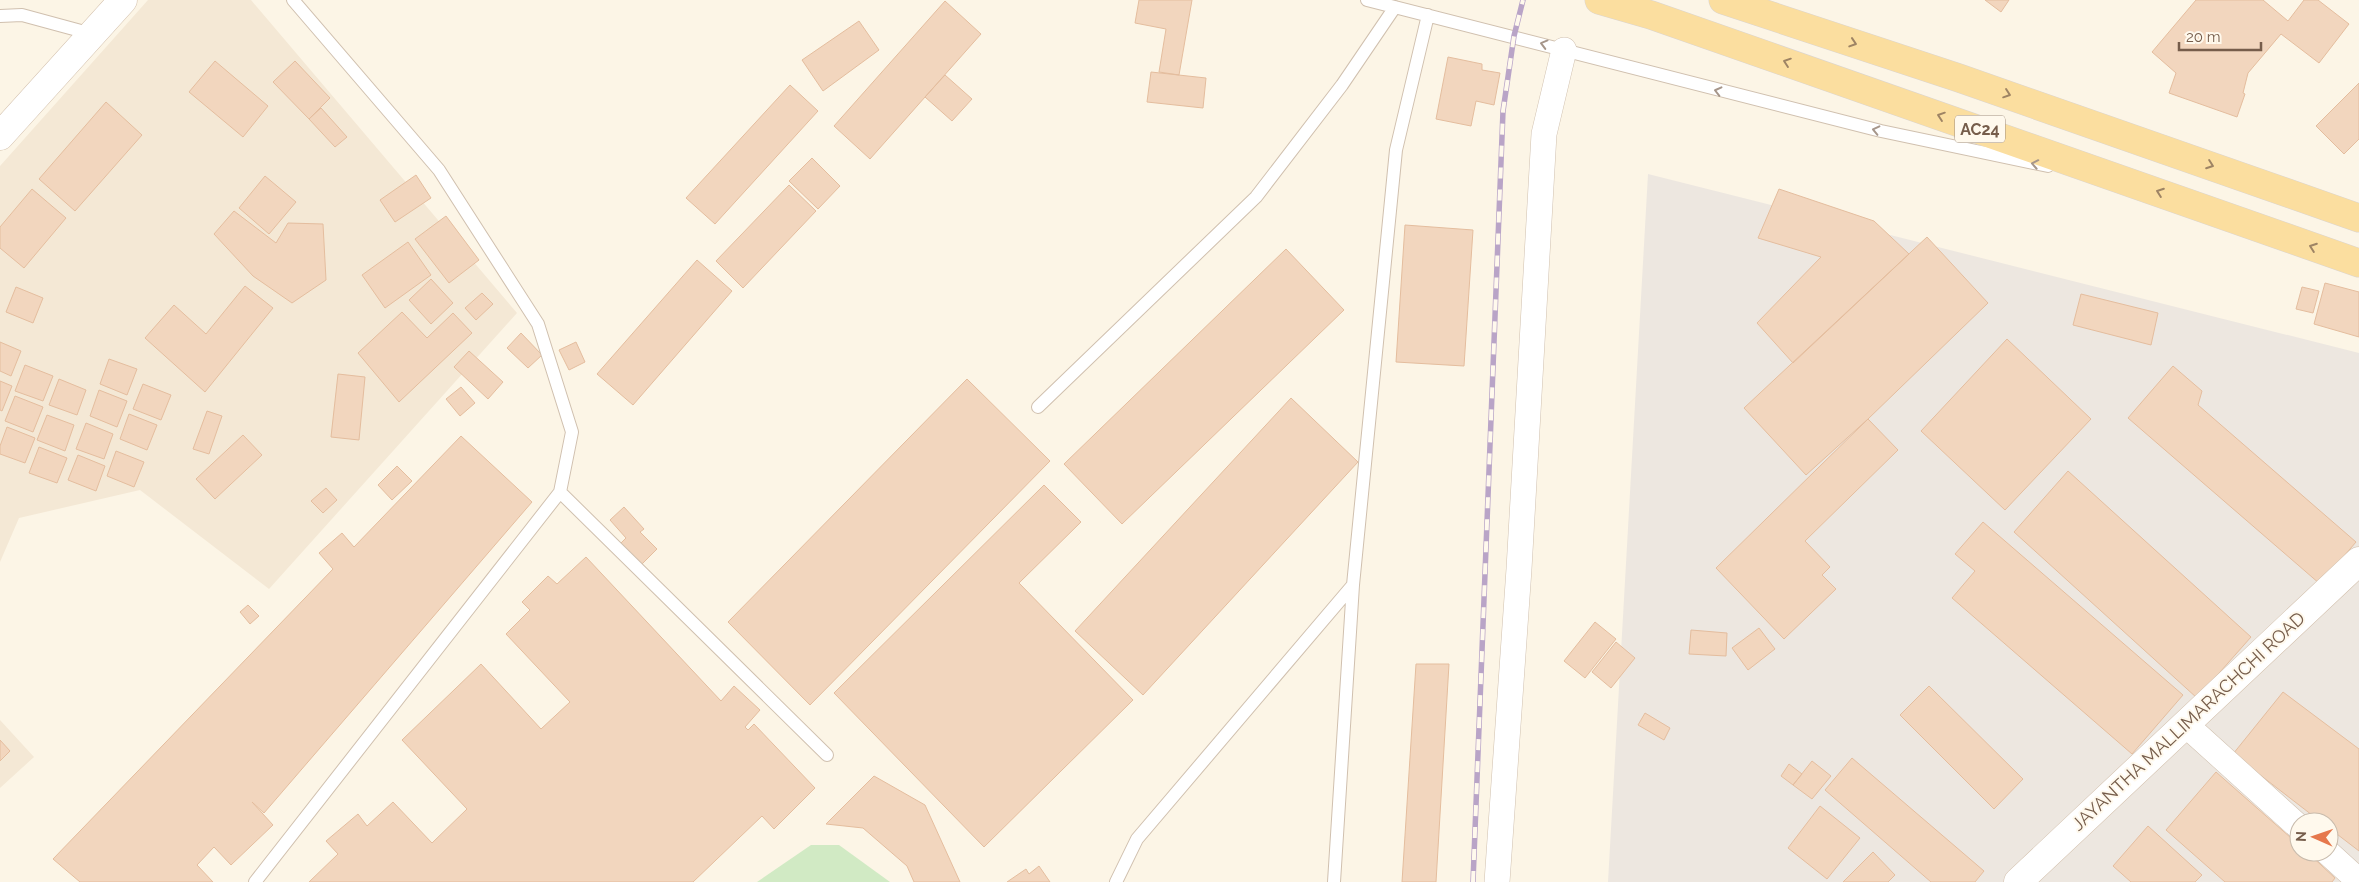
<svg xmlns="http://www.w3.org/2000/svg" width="2359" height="882" font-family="Raleway,sans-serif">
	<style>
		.residential { fill: #f4e8d5 }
		.industrial { fill: #ede7e0; fill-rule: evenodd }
		.green { fill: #d1eac4 }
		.building { fill: #f2d6be; stroke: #e4bd9e }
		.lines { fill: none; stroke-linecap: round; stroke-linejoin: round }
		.lane-casing { stroke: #d0c0af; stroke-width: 14 }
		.street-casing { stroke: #d0c0af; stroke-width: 26 }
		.secondary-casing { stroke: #d1beaa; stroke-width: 29 }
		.primary-casing { stroke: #dbd5d0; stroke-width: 29 }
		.lane { stroke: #fff; stroke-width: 12 }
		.street { stroke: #fff; stroke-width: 25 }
		.secondary { stroke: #fff; stroke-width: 28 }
		.primary { stroke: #fbde9f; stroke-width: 28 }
		.rail-casing { stroke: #b9a4c7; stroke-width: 5.5 }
		.rail { stroke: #fff9ed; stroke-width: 4; stroke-dasharray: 11; stroke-linecap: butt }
		.oneway { stroke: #9e8464 }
		.oneway2 { stroke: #a6968a }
		.labels { text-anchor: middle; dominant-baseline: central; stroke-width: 4; stroke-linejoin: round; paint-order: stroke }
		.shield { fill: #fff9ed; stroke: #9f8c7c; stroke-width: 1 }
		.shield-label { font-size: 16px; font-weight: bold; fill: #765d4b }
		.street-label { font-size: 18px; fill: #765d4b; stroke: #fff9ed }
	</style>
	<rect width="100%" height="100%" fill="#fcf5e6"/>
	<path class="residential" d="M 148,0 L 251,0 L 517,313 L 269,589 L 140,490 L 19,518 L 0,562 L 0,166 Z
		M 0,720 L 34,757 L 0,788 Z"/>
	<path class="industrial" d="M 1648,174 L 2359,353 L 2359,882 L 1608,882 ZM 2299,822 L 2329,822 L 2329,852 L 2299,852 Z"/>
	<path class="green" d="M 811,845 L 839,845 L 890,882 L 757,882 Z"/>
	<path class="building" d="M 1139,0 L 1192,0 L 1179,75 L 1159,72 L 1166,29 L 1135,23 Z
		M 1985,0 L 2009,0 L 2001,12 Z
		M 2196,0 L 2263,0 L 2288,21 L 2304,0 L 2318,0 L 2349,24 L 2319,63 L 2281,34 L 2248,73 L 2243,93 L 2245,94 L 2237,117 L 2169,93 L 2176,73 L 2152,52 Z
		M 945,1 L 981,34 L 870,159 L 834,126 Z
		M 859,21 L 879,50 L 823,91 L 802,60 Z
		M 1448,57 L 1482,64 L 1482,70 L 1500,73 L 1494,105 L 1476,101 L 1471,126 L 1436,119 Z
		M 215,61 L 268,106 L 243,137 L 189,92 Z
		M 295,61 L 330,98 L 309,119 L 273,82 Z
		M 1151,72 L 1206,78 L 1203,108 L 1147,102 Z
		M 945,75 L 972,99 L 952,121 L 925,97 Z
		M 2359,83 L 2359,139 L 2344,154 L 2316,126 Z
		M 790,85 L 818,111 L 715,224 L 686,198 Z
		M 106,102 L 142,135 L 75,211 L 39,179 Z
		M 321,108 L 347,137 L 335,147 L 309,119 Z
		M 812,158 L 840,186 L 818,209 L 789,181 Z
		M 416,175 L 431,198 L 395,222 L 380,200 Z
		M 265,176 L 296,202 L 269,234 L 239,208 Z
		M 789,185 L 816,211 L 743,288 L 716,261 Z
		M 32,189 L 66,218 L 24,268 L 0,248 L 0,227 Z
		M 1779,189 L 1874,221 L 1909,254 L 1793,363 L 1757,323 L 1821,257 L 1758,238 Z
		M 234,211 L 276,243 L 288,223 L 323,224 L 326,280 L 292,303 L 253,276 L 214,234 Z
		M 446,216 L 479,260 L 449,283 L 415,239 Z
		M 1405,225 L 1473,230 L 1464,366 L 1396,362 Z
		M 1927,237 L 1988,303 L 1868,419 L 1806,475 L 1744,408 Z
		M 408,242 L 431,275 L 385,308 L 362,275 Z
		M 1286,249 L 1344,310 L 1122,524 L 1064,464 Z
		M 697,260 L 732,291 L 633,405 L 597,374 Z
		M 431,279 L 453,303 L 431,324 L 409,300 Z
		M 2325,283 L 2359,292 L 2359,337 L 2314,324 Z
		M 245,286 L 273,308 L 205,392 L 145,338 L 174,305 L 206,334 Z
		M 16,287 L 43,298 L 33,323 L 6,312 Z
		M 2302,287 L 2319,291 L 2313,313 L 2296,309 Z
		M 482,293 L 493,304 L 476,320 L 465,308 Z
		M 2081,294 L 2158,313 L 2151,345 L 2073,325 Z
		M 402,312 L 427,338 L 453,313 L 472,333 L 399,402 L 358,353 Z
		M 521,333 L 542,355 L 528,368 L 507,348 Z
		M 2007,339 L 2091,419 L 2005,510 L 1921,431 Z
		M 0,342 L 21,351 L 11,376 L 0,371 Z
		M 576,342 L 585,362 L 569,370 L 559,350 Z
		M 469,351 L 503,382 L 488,399 L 454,367 Z
		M 109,359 L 137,369 L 127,395 L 100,384 Z
		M 25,365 L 53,376 L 43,401 L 15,391 Z
		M 2173,366 L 2202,391 L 2198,405 L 2356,542 L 2320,584 L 2128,418 Z
		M 338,374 L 365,377 L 359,440 L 331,437 Z
		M 59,379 L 86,390 L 77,415 L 49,405 Z
		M 967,379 L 1050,461 L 810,705 L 728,622 Z
		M 0,381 L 12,386 L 2,411 L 0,410 Z
		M 143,384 L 171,395 L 161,420 L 133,409 Z
		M 461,387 L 475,403 L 460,416 L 446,399 Z
		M 99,390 L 127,401 L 117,427 L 90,416 Z
		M 15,396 L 43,407 L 33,432 L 5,421 Z
		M 1291,398 L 1358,462 L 1143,695 L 1075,631 Z
		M 207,411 L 222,416 L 209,454 L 193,449 Z
		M 129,414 L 157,425 L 147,450 L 120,439 Z
		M 47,415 L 74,425 L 65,451 L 37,440 Z
		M 1868,419 L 1898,450 L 1805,541 L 1830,567 L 1822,575 L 1836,589 L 1784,639 L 1716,568 Z
		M 86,423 L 113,434 L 104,459 L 76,449 Z
		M 7,427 L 35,438 L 25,463 L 0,454 L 0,446 Z
		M 243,435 L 262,455 L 215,499 L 196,479 Z
		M 461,436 L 532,502 L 264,813 L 252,802 L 273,825 L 231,865 L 214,847 L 197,865 L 213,882 L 80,882 L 53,859 L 333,569 L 319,553 L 342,533 L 354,547 Z
		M 39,447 L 67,458 L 57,483 L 29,473 Z
		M 116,451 L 144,462 L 134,487 L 107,476 Z
		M 78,455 L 105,466 L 96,491 L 68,480 Z
		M 397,466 L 412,481 L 392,500 L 378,485 Z
		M 2068,471 L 2251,637 L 2197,698 L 2014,532 Z
		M 1044,485 L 1081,522 L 1019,583 L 1133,700 L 984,847 L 834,693 Z
		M 326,488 L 337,500 L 323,513 L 311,501 Z
		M 624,507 L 644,529 L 640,532 L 657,549 L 641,565 L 620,544 L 626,538 L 610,520 Z
		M 1983,522 L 2183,695 L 2132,754 L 1952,598 L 1975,571 L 1955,554 Z
		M 586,557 L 721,701 L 734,686 L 760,710 L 745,727 L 748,730 L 754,724 L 815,788 L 774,829 L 762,816 L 693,882 L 309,882 L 338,854 L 326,841 L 358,814 L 367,826 L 393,802 L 432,843 L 467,809 L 402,740 L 481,664 L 541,729 L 570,702 L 506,634 L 530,610 L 522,602 L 548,576 L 557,584 Z
		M 248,605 L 259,616 L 250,624 L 240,612 Z
		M 1595,622 L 1616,639 L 1585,678 L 1564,661 Z
		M 1759,628 L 1775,649 L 1748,670 L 1732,648 Z
		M 1691,630 L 1727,633 L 1726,656 L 1689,654 Z
		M 1616,642 L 1635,658 L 1611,688 L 1592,672 Z
		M 1416,664 L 1449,664 L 1436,882 L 1402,882 Z
		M 1929,686 L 2023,779 L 1994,809 L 1900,715 Z
		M 2283,692 L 2359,749 L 2359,851 L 2329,828 L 2329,822 L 2321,822 L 2233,754 Z
		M 1645,713 L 1670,728 L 1664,740 L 1638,725 Z
		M 0,740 L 10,751 L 0,761 Z
		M 1852,758 L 1984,871 L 1975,882 L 1931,882 L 1825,790 Z
		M 1812,761 L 1831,776 L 1812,799 L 1793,785 Z
		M 1789,764 L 1802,774 L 1793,785 L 1781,776 Z
		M 2216,772 L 2299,845 L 2299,852 L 2307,852 L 2335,878 L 2332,882 L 2225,882 L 2166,830 Z
		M 874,776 L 925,805 L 960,882 L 914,882 L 907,866 L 863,828 L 826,824 Z
		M 1820,806 L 1860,838 L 1827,879 L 1788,848 Z
		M 2148,826 L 2202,875 L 2195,882 L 2131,882 L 2113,866 Z
		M 1873,852 L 1895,875 L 1888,882 L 1843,882 Z
		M 1039,866 L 1050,882 L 1007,882 L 1026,869 L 1029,874 Z"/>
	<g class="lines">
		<defs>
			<path id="lane" d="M 1367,0 L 1881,131 L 2048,166
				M 0,16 L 22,15 L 92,34
				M 1038,407 L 1256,197 L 1342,85 L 1395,7
				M 560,492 L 827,755
				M 255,882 L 560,492 L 572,432 L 538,324 L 439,170 L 293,0
				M 1116,882 L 1137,839 L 1353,585
				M 1334,882 L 1353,585 L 1396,150 L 1428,15"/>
			<path id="street" d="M 2185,724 L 2299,827
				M 2327,852 L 2359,881
				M 1497,882 L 1519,569 L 1544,134 L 1564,50"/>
			<path id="secondary" d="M 0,136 L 123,0
				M 2018,882 L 2359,561"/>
			<path id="primary" d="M 1599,0 L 1651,15 L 2359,263
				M 1723,0 L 1959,78 L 2359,218"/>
		</defs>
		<use href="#lane" class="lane-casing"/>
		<use href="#street" class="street-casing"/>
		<use href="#secondary" class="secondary-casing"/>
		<use href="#primary" class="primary-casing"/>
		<use href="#lane" class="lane"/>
		<use href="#street" class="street"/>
		<use href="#secondary" class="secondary"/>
		<use href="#primary" class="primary"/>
		<defs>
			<path id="rail" d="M 1473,882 L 1503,111 L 1514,36 L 1523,0"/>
		</defs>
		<use href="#rail" class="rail-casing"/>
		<use href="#rail" class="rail"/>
	</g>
	<defs><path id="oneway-chevron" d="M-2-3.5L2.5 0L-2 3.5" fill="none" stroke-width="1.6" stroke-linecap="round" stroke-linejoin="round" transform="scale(1.25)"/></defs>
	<g class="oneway">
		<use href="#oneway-chevron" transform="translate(1853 43) rotate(18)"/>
		<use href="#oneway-chevron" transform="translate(1787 62) rotate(-161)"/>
		<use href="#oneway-chevron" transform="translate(2007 94) rotate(19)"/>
		<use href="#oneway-chevron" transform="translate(1941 116) rotate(-161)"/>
		<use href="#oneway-chevron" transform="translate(2210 165) rotate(20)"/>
		<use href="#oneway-chevron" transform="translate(2160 192) rotate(-160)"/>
		<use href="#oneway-chevron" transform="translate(2313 247) rotate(-160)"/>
	</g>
	<g class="oneway2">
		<use href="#oneway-chevron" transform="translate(1544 44) rotate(-165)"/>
		<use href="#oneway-chevron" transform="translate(1718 91) rotate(-166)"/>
		<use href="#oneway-chevron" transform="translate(1876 130) rotate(-167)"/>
		<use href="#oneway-chevron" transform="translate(2035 164) rotate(-169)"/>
	</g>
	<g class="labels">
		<rect class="shield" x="1955" y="115.5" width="50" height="27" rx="4"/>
		<g class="shield-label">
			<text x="1980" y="129">AC24</text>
		</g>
		<g class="street-label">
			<text transform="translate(2188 721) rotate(-43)">JAYANTHA MALLIMARACHCHI ROAD</text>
		</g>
	</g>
	<g transform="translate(2314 837) rotate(272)"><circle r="24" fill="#fff9ed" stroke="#c8bbac"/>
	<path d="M0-4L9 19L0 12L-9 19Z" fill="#e6784c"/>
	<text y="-8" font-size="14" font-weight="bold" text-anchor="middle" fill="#765d4b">N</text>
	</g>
	<path d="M2179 42v8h82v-8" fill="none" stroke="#765d4b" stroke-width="2.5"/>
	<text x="2186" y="42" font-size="15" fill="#765d4b" stroke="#fff9ed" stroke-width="4" paint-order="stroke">20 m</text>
</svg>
